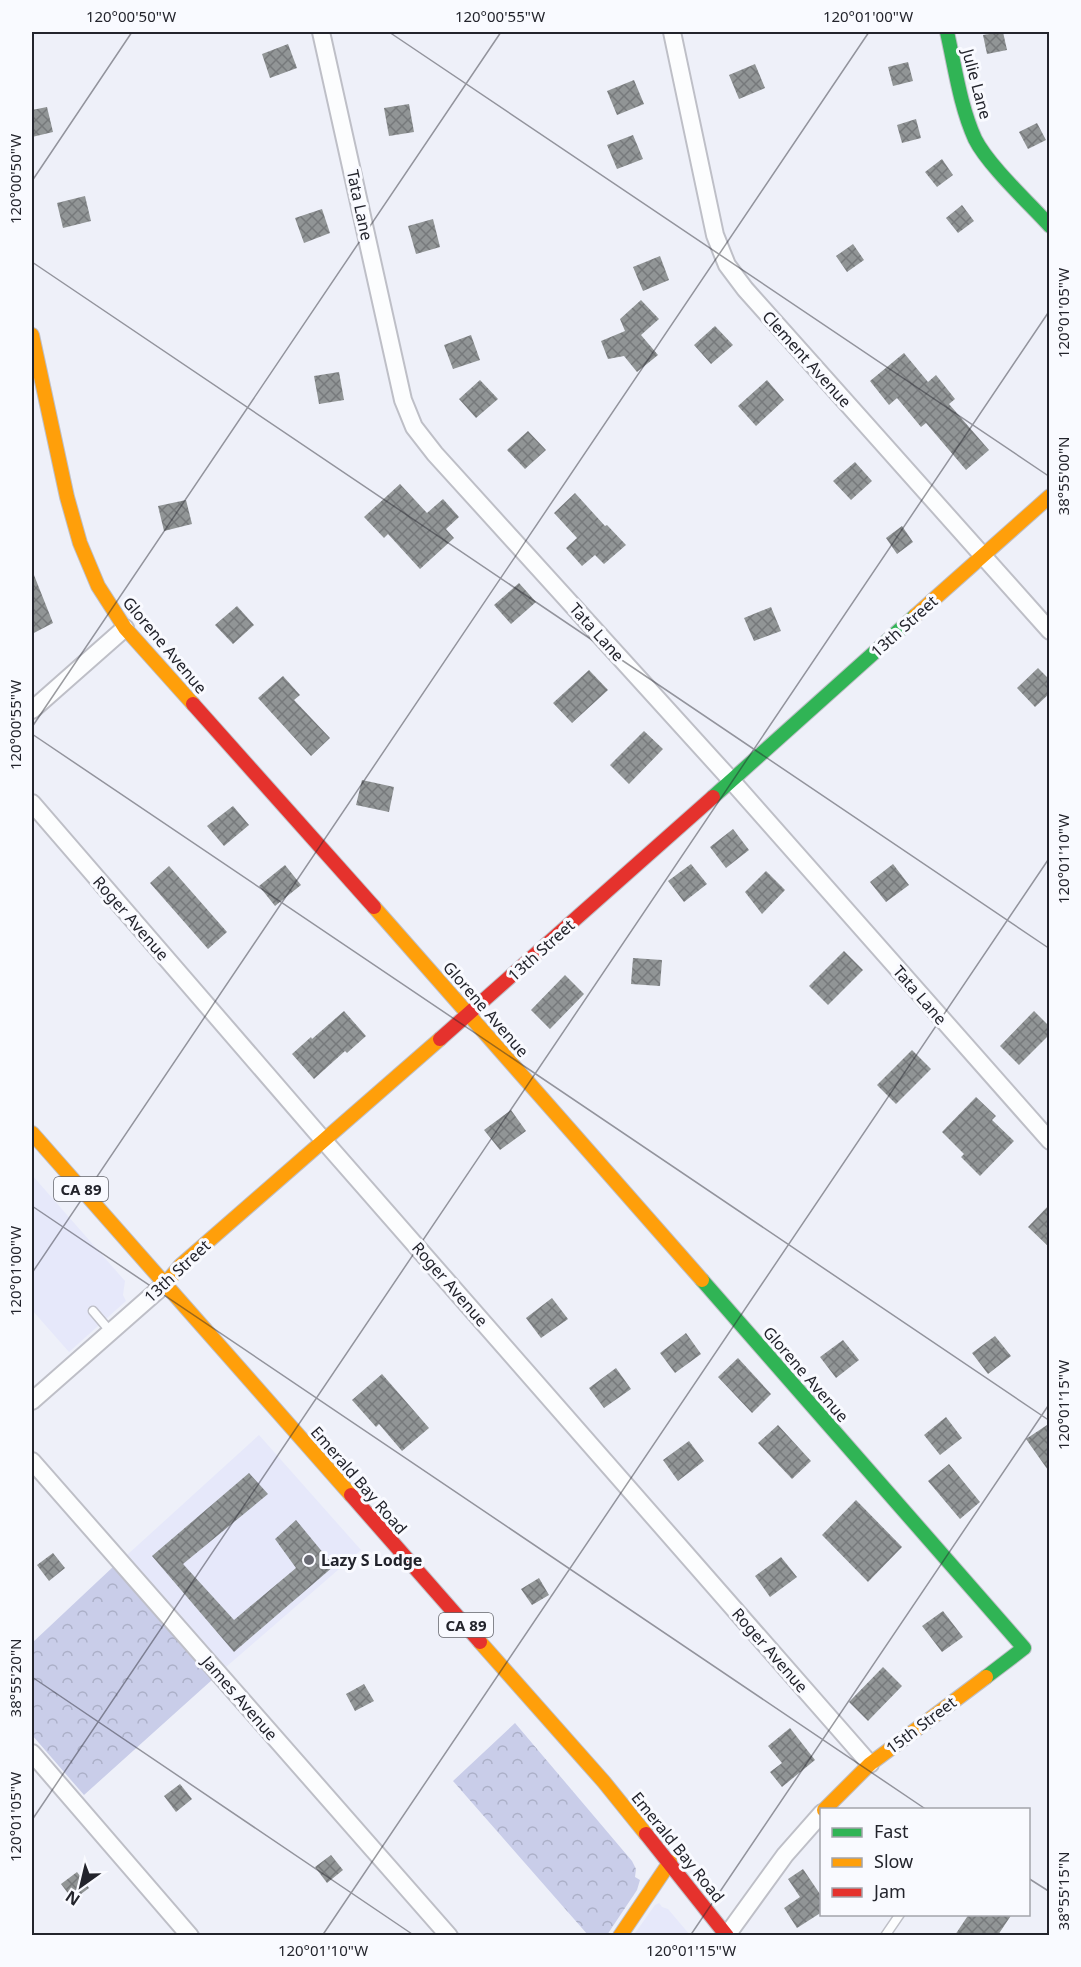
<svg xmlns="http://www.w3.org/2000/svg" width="1081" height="1967" font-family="'Noto Sans',sans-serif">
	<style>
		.built { fill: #e6e8fa }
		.forest { fill: url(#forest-crowns) }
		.building { fill: url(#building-cross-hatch) }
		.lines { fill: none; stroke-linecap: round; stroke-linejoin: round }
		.lane-casing { stroke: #bebfc7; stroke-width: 11 }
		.street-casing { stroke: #bebfc7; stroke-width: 20 }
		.fast-casing { stroke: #bebfc7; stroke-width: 16 }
		.slow-casing { stroke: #bebfc7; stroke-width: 16 }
		.jam-casing { stroke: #bebfc7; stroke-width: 16 }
		.lane { stroke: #fcfdfe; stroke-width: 8 }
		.street { stroke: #fcfdfe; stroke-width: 16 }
		.fast { stroke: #30b455; stroke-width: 14 }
		.slow { stroke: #ff9f0a; stroke-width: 14 }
		.jam { stroke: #e5322d; stroke-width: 14 }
		.ticks { fill: none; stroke: #23242c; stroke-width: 1.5; stroke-opacity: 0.45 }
		.poi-dot { fill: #6a6b74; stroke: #f9faff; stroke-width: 2 }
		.labels { text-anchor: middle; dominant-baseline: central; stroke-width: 6; stroke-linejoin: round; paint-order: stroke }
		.shield { fill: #f9faff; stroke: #63646b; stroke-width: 1.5 }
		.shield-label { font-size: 15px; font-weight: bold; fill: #23242c }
		.street-label { font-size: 16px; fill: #23242c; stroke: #f9faff }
		.poi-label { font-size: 16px; font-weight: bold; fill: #23242c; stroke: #f9faff; text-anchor: start }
		.neatline { fill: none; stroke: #23242c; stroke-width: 2 }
		.ticks-label { font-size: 15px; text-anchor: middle; fill: #23242c }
	</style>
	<defs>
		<pattern id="forest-crowns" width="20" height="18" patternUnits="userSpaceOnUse" patternTransform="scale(1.5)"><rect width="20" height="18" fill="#c9cde9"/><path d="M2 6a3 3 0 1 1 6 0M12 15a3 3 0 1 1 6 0" fill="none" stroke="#acb0c8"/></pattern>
		<pattern id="building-cross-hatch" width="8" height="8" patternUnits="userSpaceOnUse" patternTransform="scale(1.5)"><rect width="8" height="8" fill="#919596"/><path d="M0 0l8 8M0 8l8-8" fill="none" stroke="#76797b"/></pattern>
	</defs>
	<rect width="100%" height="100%" fill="#eef0f9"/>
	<path class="built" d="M 32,1175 L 125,1281 L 123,1295 L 126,1301 L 69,1352 L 32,1310 Z
		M 259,1435 L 361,1550 L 226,1667 L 127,1555 Z
		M 659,1903 L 662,1907 L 668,1909 L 690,1935 L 633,1936 L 655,1905 Z"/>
	<path class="forest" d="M 114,1566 L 213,1679 L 84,1795 L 32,1735 L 32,1643 Z
		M 515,1723 L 632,1861 L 636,1869 L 635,1877 L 640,1880 L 637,1890 L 607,1935 L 588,1935 L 453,1781 Z"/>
	<path class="building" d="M 1003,32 L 1007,50 L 987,54 L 983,35 Z
		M 288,44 L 297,68 L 270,78 L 262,54 Z
		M 908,62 L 913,81 L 893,86 L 888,67 Z
		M 755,64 L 765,88 L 739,99 L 729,75 Z
		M 634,80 L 644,104 L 617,115 L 607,91 Z
		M 409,104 L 414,132 L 389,136 L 384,108 Z
		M 47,107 L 53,132 L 32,137 L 32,110 Z
		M 916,119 L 921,138 L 902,143 L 897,125 Z
		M 1037,123 L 1046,140 L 1028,149 L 1019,132 Z
		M 633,135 L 643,159 L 617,169 L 607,145 Z
		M 942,159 L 953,175 L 937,187 L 925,172 Z
		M 85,196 L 91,221 L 63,228 L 57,203 Z
		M 962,205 L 974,221 L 958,233 L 946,218 Z
		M 322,209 L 330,233 L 304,243 L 295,218 Z
		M 433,219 L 440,247 L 416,254 L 408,226 Z
		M 853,244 L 864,260 L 847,272 L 836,256 Z
		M 660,256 L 669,280 L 643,291 L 633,267 Z
		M 641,300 L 659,319 L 641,335 L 658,355 L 637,372 L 624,356 L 608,359 L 601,341 L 625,331 L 620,319 Z
		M 715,326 L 733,345 L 711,364 L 694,345 Z
		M 471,335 L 480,360 L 453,369 L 444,345 Z
		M 904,353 L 928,382 L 936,375 L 955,399 L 949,404 L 989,450 L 966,470 L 926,423 L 921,427 L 897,398 L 889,405 L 870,381 Z
		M 339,372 L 344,400 L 319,404 L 314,376 Z
		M 480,380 L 498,399 L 476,418 L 459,399 Z
		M 767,380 L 784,400 L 756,426 L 738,406 Z
		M 528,431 L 546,450 L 525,469 L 507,450 Z
		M 855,462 L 872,481 L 851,500 L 833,481 Z
		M 400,484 L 427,513 L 443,499 L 459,517 L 446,529 L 454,538 L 420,569 L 388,534 L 384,538 L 364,517 Z
		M 575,493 L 605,526 L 607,525 L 626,545 L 604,564 L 595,555 L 582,566 L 566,548 L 577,538 L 554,513 Z
		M 186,500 L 192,524 L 164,531 L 158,506 Z
		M 902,526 L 913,542 L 897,554 L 886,538 Z
		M 32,570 L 53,623 L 32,634 Z
		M 519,583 L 536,602 L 511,624 L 494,605 Z
		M 237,606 L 254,625 L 233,644 L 215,625 Z
		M 771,607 L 781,631 L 754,641 L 744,618 Z
		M 1038,668 L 1050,680 L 1050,693 L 1035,707 L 1017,688 Z
		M 589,670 L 608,690 L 572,723 L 553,703 Z
		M 283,676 L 300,695 L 294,700 L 330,738 L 311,756 L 258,698 Z
		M 644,731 L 663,749 L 629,784 L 610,765 Z
		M 362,780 L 394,787 L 389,812 L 356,805 Z
		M 233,806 L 249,825 L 224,846 L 207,826 Z
		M 733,829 L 749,850 L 726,868 L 710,847 Z
		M 691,864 L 707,884 L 684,902 L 668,881 Z
		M 893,864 L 909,885 L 886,902 L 870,882 Z
		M 285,865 L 301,885 L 275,906 L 259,886 Z
		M 169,866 L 227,932 L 208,949 L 150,883 Z
		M 766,871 L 785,890 L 762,914 L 745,892 Z
		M 844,951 L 863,970 L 828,1005 L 809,986 Z
		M 633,958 L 662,960 L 660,986 L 631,984 Z
		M 565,975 L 584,994 L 550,1029 L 531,1010 Z
		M 344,1011 L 366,1036 L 347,1053 L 345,1051 L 314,1079 L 292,1054 L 311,1037 L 312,1039 Z
		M 1034,1011 L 1050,1027 L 1050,1034 L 1019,1065 L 1000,1046 Z
		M 912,1050 L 931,1069 L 896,1104 L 877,1085 Z
		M 976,1097 L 996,1116 L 992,1120 L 1014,1141 L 980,1176 L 961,1157 L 964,1154 L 942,1132 Z
		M 511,1110 L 526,1131 L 500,1150 L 484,1130 Z
		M 1050,1204 L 1050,1248 L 1028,1227 Z
		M 552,1298 L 568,1319 L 541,1338 L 526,1318 Z
		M 686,1333 L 701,1354 L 675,1373 L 660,1353 Z
		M 995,1336 L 1011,1356 L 988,1374 L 972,1353 Z
		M 843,1340 L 859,1360 L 836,1378 L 820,1357 Z
		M 738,1358 L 771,1394 L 752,1413 L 718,1377 Z
		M 616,1368 L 631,1389 L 604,1408 L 589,1388 Z
		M 382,1374 L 429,1428 L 402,1451 L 379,1424 L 376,1427 L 352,1400 Z
		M 946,1417 L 962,1438 L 940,1455 L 924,1435 Z
		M 1050,1423 L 1050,1473 L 1026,1439 Z
		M 778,1425 L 811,1461 L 792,1479 L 758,1443 Z
		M 689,1441 L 704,1461 L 678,1481 L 663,1460 Z
		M 949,1464 L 980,1502 L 960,1519 L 928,1481 Z
		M 249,1473 L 268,1494 L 183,1564 L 234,1620 L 296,1568 L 275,1539 L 296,1520 L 334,1566 L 234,1652 L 152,1556 Z
		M 856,1500 L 902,1547 L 868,1582 L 822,1535 Z
		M 53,1553 L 65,1568 L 49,1581 L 37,1565 Z
		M 781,1557 L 797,1577 L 770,1597 L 755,1576 Z
		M 539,1578 L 549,1595 L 532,1605 L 521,1589 Z
		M 943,1611 L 963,1637 L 942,1652 L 922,1626 Z
		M 883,1667 L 902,1686 L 868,1721 L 849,1702 Z
		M 364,1684 L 374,1701 L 355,1711 L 346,1694 Z
		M 790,1728 L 815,1760 L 782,1787 L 770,1772 L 782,1763 L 768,1746 Z
		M 180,1784 L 192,1799 L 176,1812 L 164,1796 Z
		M 331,1855 L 343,1870 L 327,1883 L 315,1867 Z
		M 803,1869 L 822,1897 L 822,1912 L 797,1928 L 784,1908 L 800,1897 L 788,1879 Z
		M 77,1872 L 89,1888 L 73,1900 L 61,1884 Z
		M 969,1914 L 1012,1914 L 998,1935 L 955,1935 Z"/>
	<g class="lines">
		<defs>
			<path id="lane" d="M 93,1311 L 110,1331
				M 885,1936 L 900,1914"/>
			<path id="street" d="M 321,32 L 403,400 L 414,427 L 435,454 L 731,780 L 1050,1141
				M 672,32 L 715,235 L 727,265 L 745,289 L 1050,631
				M 32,710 L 125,628
				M 32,803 L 325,1142 L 870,1764
				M 32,1401 L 165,1284
				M 32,1461 L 449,1936
				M 32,1753 L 190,1936
				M 727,1935 L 785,1855 L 822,1813"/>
			<path id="fast" d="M 947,32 C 955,67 960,106 975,139 C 988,165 1029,203 1050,226
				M 713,797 L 915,616
				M 702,1280 L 1024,1648 L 986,1677"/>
			<path id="slow" d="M 32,335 L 67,497 L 80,543 L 98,586 L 125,628 L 193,704
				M 915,616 L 1050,496
				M 374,907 L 702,1280
				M 32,1133 L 351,1495
				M 165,1284 L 181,1265 L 440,1039
				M 480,1642 L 604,1782 L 646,1834
				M 824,1810 L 870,1764 L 986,1677
				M 620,1936 L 670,1862"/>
			<path id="jam" d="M 193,704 L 374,907
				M 440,1039 L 713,797
				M 351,1495 L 480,1642
				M 646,1834 L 727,1936"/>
		</defs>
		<use href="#lane" class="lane-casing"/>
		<use href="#street" class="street-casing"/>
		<use href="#fast" class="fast-casing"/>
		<use href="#slow" class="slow-casing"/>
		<use href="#jam" class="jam-casing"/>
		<use href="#lane" class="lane"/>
		<use href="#street" class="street"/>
		<use href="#fast" class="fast"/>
		<use href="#slow" class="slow"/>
		<use href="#jam" class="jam"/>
	</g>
	<path class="ticks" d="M 389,32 L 1050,477M 32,181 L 132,32M 32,262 L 1050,949M 32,727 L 501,32M 32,734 L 1050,1421M 32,1206 L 927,1810M 32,1273 L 869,32M 32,1677 L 415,1936M 32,1820 L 1050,310M 1028,1878 L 1050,1892M 322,1936 L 1050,857M 690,1936 L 1050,1403"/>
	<circle class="poi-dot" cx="309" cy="1560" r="6"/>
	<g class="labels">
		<g class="shield">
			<rect x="54" y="1177" width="54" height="24" rx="4.5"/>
			<rect x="439" y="1613" width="54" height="24" rx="4.5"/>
		</g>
		<g class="shield-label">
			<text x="81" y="1189">CA 89</text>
			<text x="466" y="1625">CA 89</text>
		</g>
		<g class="street-label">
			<text transform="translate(977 84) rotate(75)">Julie Lane</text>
			<text transform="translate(360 205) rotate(78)">Tata Lane</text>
			<text transform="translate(807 359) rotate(48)">Clement Avenue</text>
			<text transform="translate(904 626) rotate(-42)">13th Street</text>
			<text transform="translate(597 632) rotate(48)">Tata Lane</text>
			<text transform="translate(165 645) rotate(50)">Glorene Avenue</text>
			<text transform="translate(131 918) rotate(49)">Roger Avenue</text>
			<text transform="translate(541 950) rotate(-42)">13th Street</text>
			<text transform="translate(920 995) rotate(49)">Tata Lane</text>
			<text transform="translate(486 1009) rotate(49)">Glorene Avenue</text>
			<text transform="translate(177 1271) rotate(-43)">13th Street</text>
			<text transform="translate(450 1284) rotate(49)">Roger Avenue</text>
			<text transform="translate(806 1374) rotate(49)">Glorene Avenue</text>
			<text transform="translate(359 1480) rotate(49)">Emerald Bay Road</text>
			<text transform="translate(770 1650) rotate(49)">Roger Avenue</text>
			<text transform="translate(240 1698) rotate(49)">James Avenue</text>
			<text transform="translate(921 1725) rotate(-37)">15th Street</text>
			<text transform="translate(678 1847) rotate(51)">Emerald Bay Road</text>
		</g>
		<g class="poi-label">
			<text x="321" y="1560">Lazy S Lodge</text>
		</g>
	</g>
	<rect width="1081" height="1967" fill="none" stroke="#f9faff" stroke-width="66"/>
	<rect x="820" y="1808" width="210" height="108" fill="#f9faff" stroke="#a3a4ab" stroke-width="1.5"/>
	<rect x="832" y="1828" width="30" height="9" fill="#30b455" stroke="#a3a4ab" stroke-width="1.5"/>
	<text x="874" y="1838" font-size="18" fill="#23242c">Fast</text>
	<rect x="832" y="1858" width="30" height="9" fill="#ff9f0a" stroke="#a3a4ab" stroke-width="1.5"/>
	<text x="874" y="1868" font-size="18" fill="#23242c">Slow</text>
	<rect x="832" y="1888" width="30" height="9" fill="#e5322d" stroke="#a3a4ab" stroke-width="1.5"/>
	<text x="874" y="1898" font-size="18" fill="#23242c">Jam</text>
	<g transform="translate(81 1886) rotate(214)" stroke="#f9faff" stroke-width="4.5" paint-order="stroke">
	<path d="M0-4.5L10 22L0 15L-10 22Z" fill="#23242c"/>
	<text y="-9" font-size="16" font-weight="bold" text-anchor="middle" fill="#23242c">N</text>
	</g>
	<rect x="33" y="33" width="1015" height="1901" class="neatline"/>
	<g class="ticks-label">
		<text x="131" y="22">120°00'50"W</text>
		<text x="500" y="22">120°00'55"W</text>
		<text x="868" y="22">120°01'00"W</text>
		<text transform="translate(16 179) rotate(-90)" y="5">120°00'50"W</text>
		<text transform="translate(1064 313) rotate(-90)" y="5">120°01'05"W</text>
		<text transform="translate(1064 476) rotate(-90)" y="5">38°55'00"N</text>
		<text transform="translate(16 725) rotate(-90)" y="5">120°00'55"W</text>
		<text transform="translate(1064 859) rotate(-90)" y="5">120°01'10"W</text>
		<text transform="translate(16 1271) rotate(-90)" y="5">120°01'00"W</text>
		<text transform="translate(1064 1405) rotate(-90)" y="5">120°01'15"W</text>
		<text transform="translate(16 1678) rotate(-90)" y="5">38°55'20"N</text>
		<text transform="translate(16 1817) rotate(-90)" y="5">120°01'05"W</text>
		<text transform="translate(1064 1891) rotate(-90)" y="5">38°55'15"N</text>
		<text x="323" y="1956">120°01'10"W</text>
		<text x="691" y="1956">120°01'15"W</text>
	</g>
</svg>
